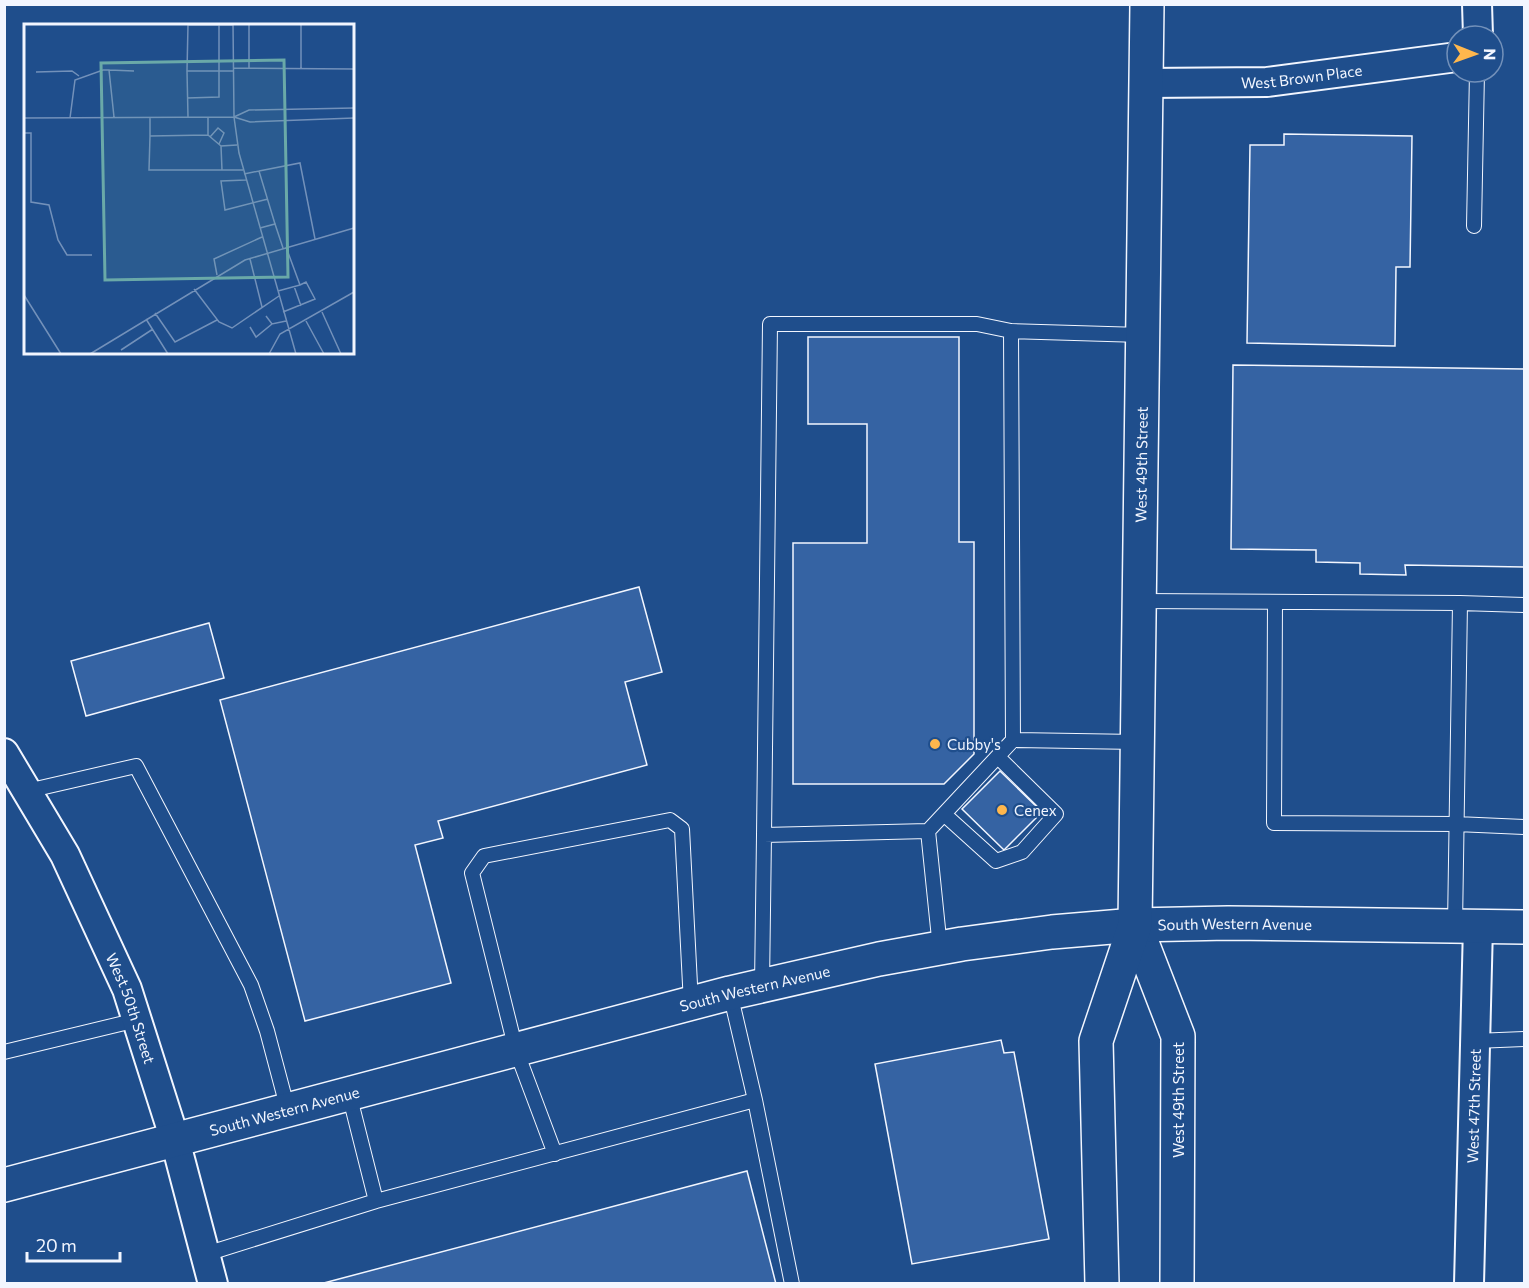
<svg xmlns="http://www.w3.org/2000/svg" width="1529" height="1288" font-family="Commissioner,sans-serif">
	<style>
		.building { fill: #3563a3; stroke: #f2f6ff; stroke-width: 1.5 }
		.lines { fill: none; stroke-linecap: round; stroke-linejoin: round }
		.lane-casing { stroke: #f2f6ff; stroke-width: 16 }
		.street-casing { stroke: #f2f6ff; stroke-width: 32 }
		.secondary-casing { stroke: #f2f6ff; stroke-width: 36 }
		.lane { stroke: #1f4e8c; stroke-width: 14 }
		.street { stroke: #1f4e8c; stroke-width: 28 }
		.secondary { stroke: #1f4e8c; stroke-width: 33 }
		.poi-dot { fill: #ffb74d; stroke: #1f4e8c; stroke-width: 2 }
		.labels { text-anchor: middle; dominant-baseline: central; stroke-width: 4.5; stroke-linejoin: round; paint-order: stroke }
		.street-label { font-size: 15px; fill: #f2f6ff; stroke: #1f4e8c }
		.poi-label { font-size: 15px; fill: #f2f6ff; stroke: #1f4e8c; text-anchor: start }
		.inset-road { fill: none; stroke: #7391ba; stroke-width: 1.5 }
		.view { fill: #6aa9a8; fill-opacity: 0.15; stroke: #6aa9a8; stroke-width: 3 }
		.inset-edge { fill: none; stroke: #f2f6ff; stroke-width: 3 }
	</style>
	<rect width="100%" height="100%" fill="#1f4e8c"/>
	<path class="building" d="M 1284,134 L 1412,136 L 1410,267 L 1396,267 L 1395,346 L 1247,343 L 1250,145 L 1284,145 Z
		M 808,337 L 959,337 L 959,542 L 974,542 L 974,754 L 944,784 L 793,784 L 793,543 L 867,543 L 867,424 L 808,424 Z
		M 1233,365 L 1524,369 L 1524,567 L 1405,565 L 1406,575 L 1360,574 L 1360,563 L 1316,562 L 1316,550 L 1231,549 Z
		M 639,587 L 662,672 L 625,682 L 647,765 L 438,821 L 443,838 L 415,845 L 451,983 L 305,1021 L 220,700 Z
		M 209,623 L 224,678 L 86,716 L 71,661 Z
		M 1000,771 L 1042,812 L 1004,850 L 962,809 Z
		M 1001,1040 L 1004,1053 L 1014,1052 L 1049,1239 L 912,1264 L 875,1064 Z
		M 747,1171 L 776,1284 L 320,1284 Z"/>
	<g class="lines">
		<defs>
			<path id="lane" d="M 1474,226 L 1477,72
				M 1139,601 L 1460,603
				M 1275,602 L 1274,823 L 1456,824 L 1524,827
				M 1013,740 L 1011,331 L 1141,335
				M 27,791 L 136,766 L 251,985 L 267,1031 L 288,1110
				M 945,815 L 996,861 L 1022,852 L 1056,814 L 998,757
				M 928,831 L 1013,740 L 1137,742
				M 764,835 L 770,324 L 977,324 L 1011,331
				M 1455,926 L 1460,603 L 1524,605
				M 762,985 L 764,835 L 928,831 L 940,948
				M 1475,1041 L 1524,1039
				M 4,1052 L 137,1020
				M 755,1100 L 792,1284
				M 555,1154 L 516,1050 L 472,873 L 484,856 L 670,820 L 682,829 L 691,1004
				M 376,1201 L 755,1100 L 730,993
				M 206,1254 L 376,1201 L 349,1094"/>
			<g id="street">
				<path d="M 1477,4 L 1478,36"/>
				<path id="s1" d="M 1146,83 L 1267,82 L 1457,57"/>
				<path id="s2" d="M 4,753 L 65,855 L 127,989 L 175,1140 L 213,1284"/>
				<path id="s3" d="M 1469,1284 L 1478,926"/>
			</g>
			<g id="secondary">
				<path d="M 1135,925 L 1178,1036 L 1177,1284"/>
				<path id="s4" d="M 4,1185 L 730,993 L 879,959 L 962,944 L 1052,932 L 1135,925 L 1228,923 L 1524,927"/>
				<path id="s5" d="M 1102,1284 L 1096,1041 L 1135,925 L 1147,4"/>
			</g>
		</defs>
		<use href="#lane" class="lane-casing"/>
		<use href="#street" class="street-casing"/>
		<use href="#secondary" class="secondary-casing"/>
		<use href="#lane" class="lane"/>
		<use href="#street" class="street"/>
		<use href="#secondary" class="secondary"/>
	</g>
	<g class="poi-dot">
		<circle cx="935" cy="744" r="6"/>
		<circle cx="1002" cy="810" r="6"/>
	</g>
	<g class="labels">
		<g class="street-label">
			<text stroke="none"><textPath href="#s1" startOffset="156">West Brown Place</textPath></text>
			<text stroke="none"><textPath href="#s5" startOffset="826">West 49th Street</textPath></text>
			<text stroke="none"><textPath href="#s4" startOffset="1262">South Western Avenue</textPath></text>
			<text stroke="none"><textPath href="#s4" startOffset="776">South Western Avenue</textPath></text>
			<text stroke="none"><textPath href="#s2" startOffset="286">West 50th Street</textPath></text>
			<text transform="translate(1178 1100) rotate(-90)">West 49th Street</text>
			<text stroke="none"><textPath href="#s3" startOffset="178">West 47th Street</textPath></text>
			<text stroke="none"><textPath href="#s4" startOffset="290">South Western Avenue</textPath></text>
		</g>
		<g class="poi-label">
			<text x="947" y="744">Cubby's</text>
			<text x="1014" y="810">Cenex</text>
		</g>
	</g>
	<g transform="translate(24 24)">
		<rect width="330" height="330" fill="#1f4e8c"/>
		<path class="inset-road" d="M 209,0 L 210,93 L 215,129 L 272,330M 225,0 L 225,44M 277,0 L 277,45M 209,1 L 164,1 L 163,47 L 209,47M 209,44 L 330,45M 85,46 L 110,47M 163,47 L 164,93M 12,48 L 48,47 L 55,52M 163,74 L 195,73 L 195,1M 126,93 L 126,112 L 184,111M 184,93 L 184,111 L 197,122M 210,93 L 225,86 L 330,84M 210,93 L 226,98 L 330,94M 0,94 L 210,93M 46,94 L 51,56 L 79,46 L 85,46 L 90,93M 0,109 L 7,109 L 7,178 L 25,181 L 34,216 L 43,231 L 68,231M 126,112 L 125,146 L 198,146M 186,113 L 194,104 L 200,109 L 195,120M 213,121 L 197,122 L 198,146 L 219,146M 235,147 L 276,139 L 291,215M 220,150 L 235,147 L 251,200M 222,156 L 197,157 L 201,186 L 244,175M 236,204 L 251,200 L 259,224M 226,235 L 238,283M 193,251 L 190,235 L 238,213M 270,262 L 277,282M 170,265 L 195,298 L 208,304 L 255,272M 254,267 L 276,261 L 262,223M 0,271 L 37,330M 259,288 L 291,275 L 282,258 L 276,261M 298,288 L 317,330M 131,289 L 151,318 L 193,296M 242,292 L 248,300 L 262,297M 122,295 L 144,330M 282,297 L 300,330M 226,303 L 232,313 L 248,300M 97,326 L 129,305M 66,330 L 221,236 L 330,204M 245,330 L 256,310 L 330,268"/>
		<path class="view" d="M 260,36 L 264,253 L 81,256 L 77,39 Z"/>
		<rect width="330" height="330" class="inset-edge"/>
	</g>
	<rect width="1529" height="1288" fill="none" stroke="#f2f6ff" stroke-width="12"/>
	<g transform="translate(1475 54) rotate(91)"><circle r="28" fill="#1f4e8c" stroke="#7391ba" stroke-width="1.5"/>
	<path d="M0-4.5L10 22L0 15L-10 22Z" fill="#ffb74d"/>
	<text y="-9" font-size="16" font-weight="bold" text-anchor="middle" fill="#f2f6ff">N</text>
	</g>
	<path d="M27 1252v9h93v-9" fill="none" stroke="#f2f6ff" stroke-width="3"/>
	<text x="36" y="1252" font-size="18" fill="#f2f6ff" stroke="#1f4e8c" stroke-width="4.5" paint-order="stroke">20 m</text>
</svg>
